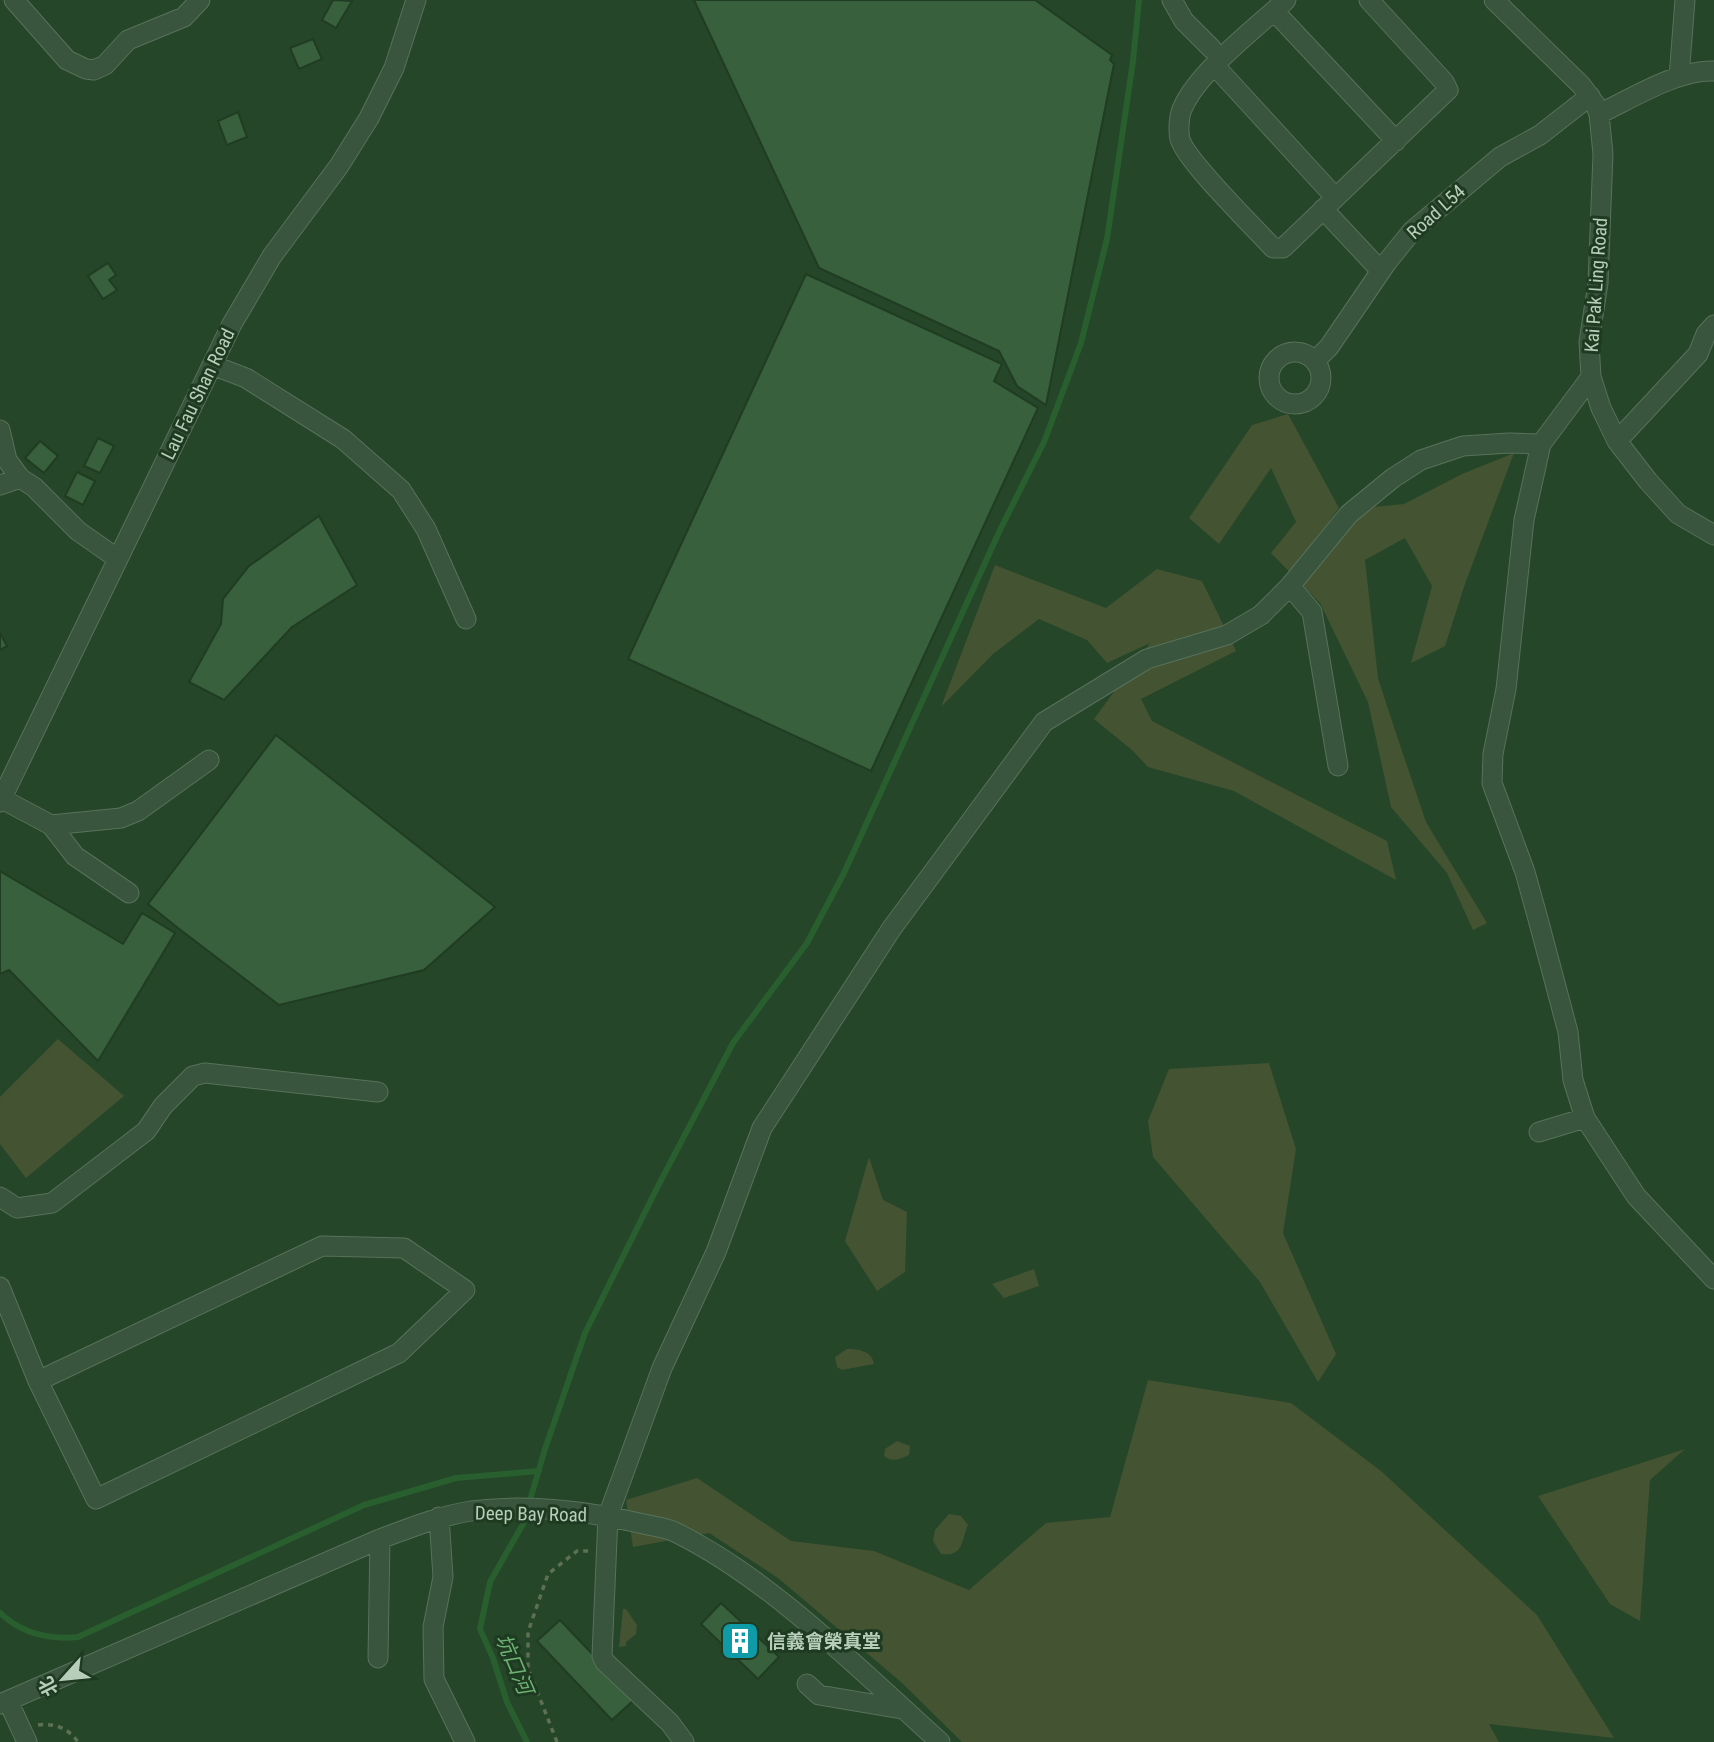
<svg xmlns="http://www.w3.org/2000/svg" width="1714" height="1742" font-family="'Roboto Condensed','Noto Sans SC',sans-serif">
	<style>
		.green { fill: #445332 }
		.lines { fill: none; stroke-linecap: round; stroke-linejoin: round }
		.stream { stroke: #295e2f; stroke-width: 6 }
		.building { fill: #38603c; stroke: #203d23; stroke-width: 2 }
		.minor-casing { stroke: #58725b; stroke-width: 21 }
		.path { stroke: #5d7054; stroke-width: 3.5; stroke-dasharray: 5 5; stroke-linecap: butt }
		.minor { stroke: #39553d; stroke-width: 19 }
		.labels { text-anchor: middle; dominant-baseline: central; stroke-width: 6; stroke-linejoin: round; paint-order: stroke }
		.street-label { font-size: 19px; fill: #b7ceba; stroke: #1e3b21 }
		.poi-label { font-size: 19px; font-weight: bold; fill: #b7ceba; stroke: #1e3b21; text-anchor: start }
		.water-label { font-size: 21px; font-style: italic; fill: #6db174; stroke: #1e3b21 }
	</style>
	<rect width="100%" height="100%" fill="#254628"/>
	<path class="green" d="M 1288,414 L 1339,508 L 1319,535 L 1373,507 L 1404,504 L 1462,474 L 1514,453 L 1465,584 L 1445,646 L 1411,663 L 1432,586 L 1405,538 L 1365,560 L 1378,678 L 1394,727 L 1426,822 L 1487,923 L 1473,930 L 1447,873 L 1391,807 L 1368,702 L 1320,603 L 1271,553 L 1296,522 L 1271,468 L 1219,544 L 1189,518 L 1252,425 Z
		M 995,565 L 1106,608 L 1157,569 L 1202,581 L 1236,651 L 1141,699 L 1152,721 L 1387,841 L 1396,880 L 1234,791 L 1148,767 L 1133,751 L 1094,719 L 1150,643 L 1107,663 L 1087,640 L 1039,619 L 993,654 L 941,707 Z
		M 58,1039 L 124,1096 L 26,1178 L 0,1144 L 0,1097 Z
		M 1269,1063 L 1296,1149 L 1283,1233 L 1336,1354 L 1318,1382 L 1260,1282 L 1153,1157 L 1148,1121 L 1169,1069 Z
		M 869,1157 L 883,1200 L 907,1212 L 905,1272 L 877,1291 L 845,1241 Z
		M 1034,1269 L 1039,1286 L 1004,1298 L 992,1284 Z
		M 847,1349 C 859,1349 872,1351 874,1364 L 842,1370 L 837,1367 L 835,1357 Z
		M 1148,1380 L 1291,1403 L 1381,1471 L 1537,1615 L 1614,1738 L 1489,1724 L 1499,1742 L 962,1742 L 901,1682 L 778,1578 L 709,1533 L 633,1547 L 626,1500 L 697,1478 L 791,1541 L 874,1551 L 969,1590 L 1046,1523 L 1110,1517 Z
		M 897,1441 L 910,1446 L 909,1455 C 900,1459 892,1463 884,1456 L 885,1449 Z
		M 1685,1449 L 1650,1480 L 1640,1621 L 1610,1604 L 1538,1496 Z
		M 949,1514 L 961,1516 L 968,1525 C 961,1541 964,1557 941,1554 L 933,1541 L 935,1530 Z
		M 623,1609 L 626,1609 L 637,1625 L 636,1634 L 626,1642 L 626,1646 L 619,1647 Z"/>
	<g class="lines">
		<path class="stream" d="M 0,1613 C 22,1634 48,1640 78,1637 L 364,1505 L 456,1478 L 539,1471
			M 527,1742 L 507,1702 L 493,1658 L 480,1629 L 490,1582 L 523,1524 L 545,1449 L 585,1333 L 657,1188 L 733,1043 L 807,943 L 844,873 L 1000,530 L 1044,442 L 1081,343 L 1107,239 L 1133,61 L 1139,0"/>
	</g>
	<path class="building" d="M 333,0 L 352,1 L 336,28 L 322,20 Z
		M 694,0 L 1035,0 L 1112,55 L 1110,60 L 1114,64 L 1046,405 L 1017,386 L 999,351 L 819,268 Z
		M 313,39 L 322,59 L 299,69 L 290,48 Z
		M 238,112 L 247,137 L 227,145 L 218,121 Z
		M 108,263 L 116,275 L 109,280 L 117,290 L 103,299 L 88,276 Z
		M 806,274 L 1002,364 L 994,381 L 1038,408 L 871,771 L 628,659 Z
		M 98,438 L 114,446 L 100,473 L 84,466 Z
		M 40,441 L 58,456 L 44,473 L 25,458 Z
		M 77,472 L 95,481 L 83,505 L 65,496 Z
		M 319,516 L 357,585 L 292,627 L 224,700 L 189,682 L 221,624 L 223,599 L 249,566 Z
		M 0,633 L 7,646 L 0,650 Z
		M 276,735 L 495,907 L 424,970 L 279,1005 L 178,928 L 148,904 Z
		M 0,871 L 123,944 L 142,913 L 175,933 L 98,1061 L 9,970 L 0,974 Z
		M 721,1603 L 779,1657 L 758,1679 L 701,1624 Z
		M 560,1620 L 635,1699 L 612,1720 L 537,1641 Z"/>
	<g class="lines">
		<defs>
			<path id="minor" d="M 14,0 L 67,60 L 86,69 L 94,70 L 105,65 L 128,40 L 184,17 L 200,0
				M 1172,0 L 1184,21 L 1212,49
				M 1286,0 C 1256,28 1199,71 1183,107 C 1179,114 1178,131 1180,139 C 1186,161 1254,227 1273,248 L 1283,248 L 1448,90 L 1444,82 L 1369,0
				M 1494,0 L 1581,85 L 1595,104 L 1599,114 L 1603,154 L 1598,283 L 1589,342 L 1591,377 L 1601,408 L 1617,441 L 1648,481 L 1678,514 L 1714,535
				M 1274,11 L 1396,141
				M 1215,66 L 1335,197
				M 1679,77 L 1685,0
				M 1599,114 C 1631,99 1678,69 1714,71
				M 1323,209 L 1381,271
				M1269 378a26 26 0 1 1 52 0a26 26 0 1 1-52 0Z
				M 1315,361 L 1329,347 L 1387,262 L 1412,231 L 1500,157 L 1540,135 L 1590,96
				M 212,365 L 246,378 L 343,439 L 401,490 L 426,529 L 466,619
				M 1591,377 L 1541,444 L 1524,520 L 1506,689 L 1493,754 L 1492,783 L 1525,872 L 1538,919 L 1568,1032 L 1573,1080 L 1585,1118 L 1636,1196 L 1714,1279
				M 0,430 L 7,460 L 20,478
				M 1617,441 L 1698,354 L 1706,334 L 1714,325
				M 0,485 L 20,478 L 34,487 L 78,531 L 118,559
				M 1290,586 L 1312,612 L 1338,766
				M 2,799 L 51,825 L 75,856 L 129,893
				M 0,802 L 232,324 L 272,256 L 339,166 L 369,118 L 394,68 L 416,0
				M 51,825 L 121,818 L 138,811 L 209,760
				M 1539,1132 L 1585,1118
				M 0,1197 L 17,1208 L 52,1203 L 146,1131 L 163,1106 L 193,1076 L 205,1073 L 378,1092
				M 0,1287 L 38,1381 L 96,1499 L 399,1353 L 465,1290 L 404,1248 L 322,1246 L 38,1381
				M 439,1517 L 443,1577 L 433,1627 L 434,1679 L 465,1742
				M 378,1658 L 380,1539
				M 807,1684 L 819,1695 L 902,1709
				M 8,1701 L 27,1742
				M 0,1704 L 380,1539 C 410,1528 439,1516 471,1511 C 525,1504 586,1511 639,1523 C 651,1526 665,1527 675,1532 C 771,1579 861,1671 940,1742
				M 684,1742 L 670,1723 L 605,1662 L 602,1656 L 608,1516 L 662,1368 L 716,1252 L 762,1128 L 892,928 L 1044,722 L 1147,659 L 1227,635 L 1261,615 L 1290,586 L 1349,514 L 1393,478 L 1421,460 L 1463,446 L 1509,443 L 1541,444"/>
		</defs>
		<use href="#minor" class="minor-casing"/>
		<path class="path" d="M 38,1725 C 55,1723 68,1728 78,1742
			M 557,1742 L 528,1668 L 528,1632 L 548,1574 L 577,1551 L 589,1551"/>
		<use href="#minor" class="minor"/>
	</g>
	<defs>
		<symbol id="building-square" viewBox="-11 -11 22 22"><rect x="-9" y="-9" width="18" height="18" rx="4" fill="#0f9aa8" stroke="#1e3b21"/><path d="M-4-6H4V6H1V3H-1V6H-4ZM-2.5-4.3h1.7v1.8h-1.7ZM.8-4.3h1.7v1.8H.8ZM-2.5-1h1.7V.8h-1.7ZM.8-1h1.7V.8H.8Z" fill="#fff"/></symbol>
	</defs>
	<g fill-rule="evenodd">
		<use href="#building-square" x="718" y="1619" width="44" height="44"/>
	</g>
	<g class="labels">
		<g class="street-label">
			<text transform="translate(1436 212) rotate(-42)">Road L54</text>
			<text transform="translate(1596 285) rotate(-86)">Kai Pak Ling Road</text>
			<text transform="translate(198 394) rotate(-64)">Lau Fau Shan Road</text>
			<text transform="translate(531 1514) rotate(1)">Deep Bay Road</text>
		</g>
		<g class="poi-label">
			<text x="767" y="1641">信義會榮真堂</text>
		</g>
		<g class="water-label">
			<text transform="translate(514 1664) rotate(67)">坑口河</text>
		</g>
	</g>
	<g transform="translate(63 1679) rotate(243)" stroke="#1e3b21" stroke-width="5" paint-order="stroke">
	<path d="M0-5L12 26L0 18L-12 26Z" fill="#b7ceba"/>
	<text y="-10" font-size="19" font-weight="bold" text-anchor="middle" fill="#b7ceba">北</text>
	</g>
</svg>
